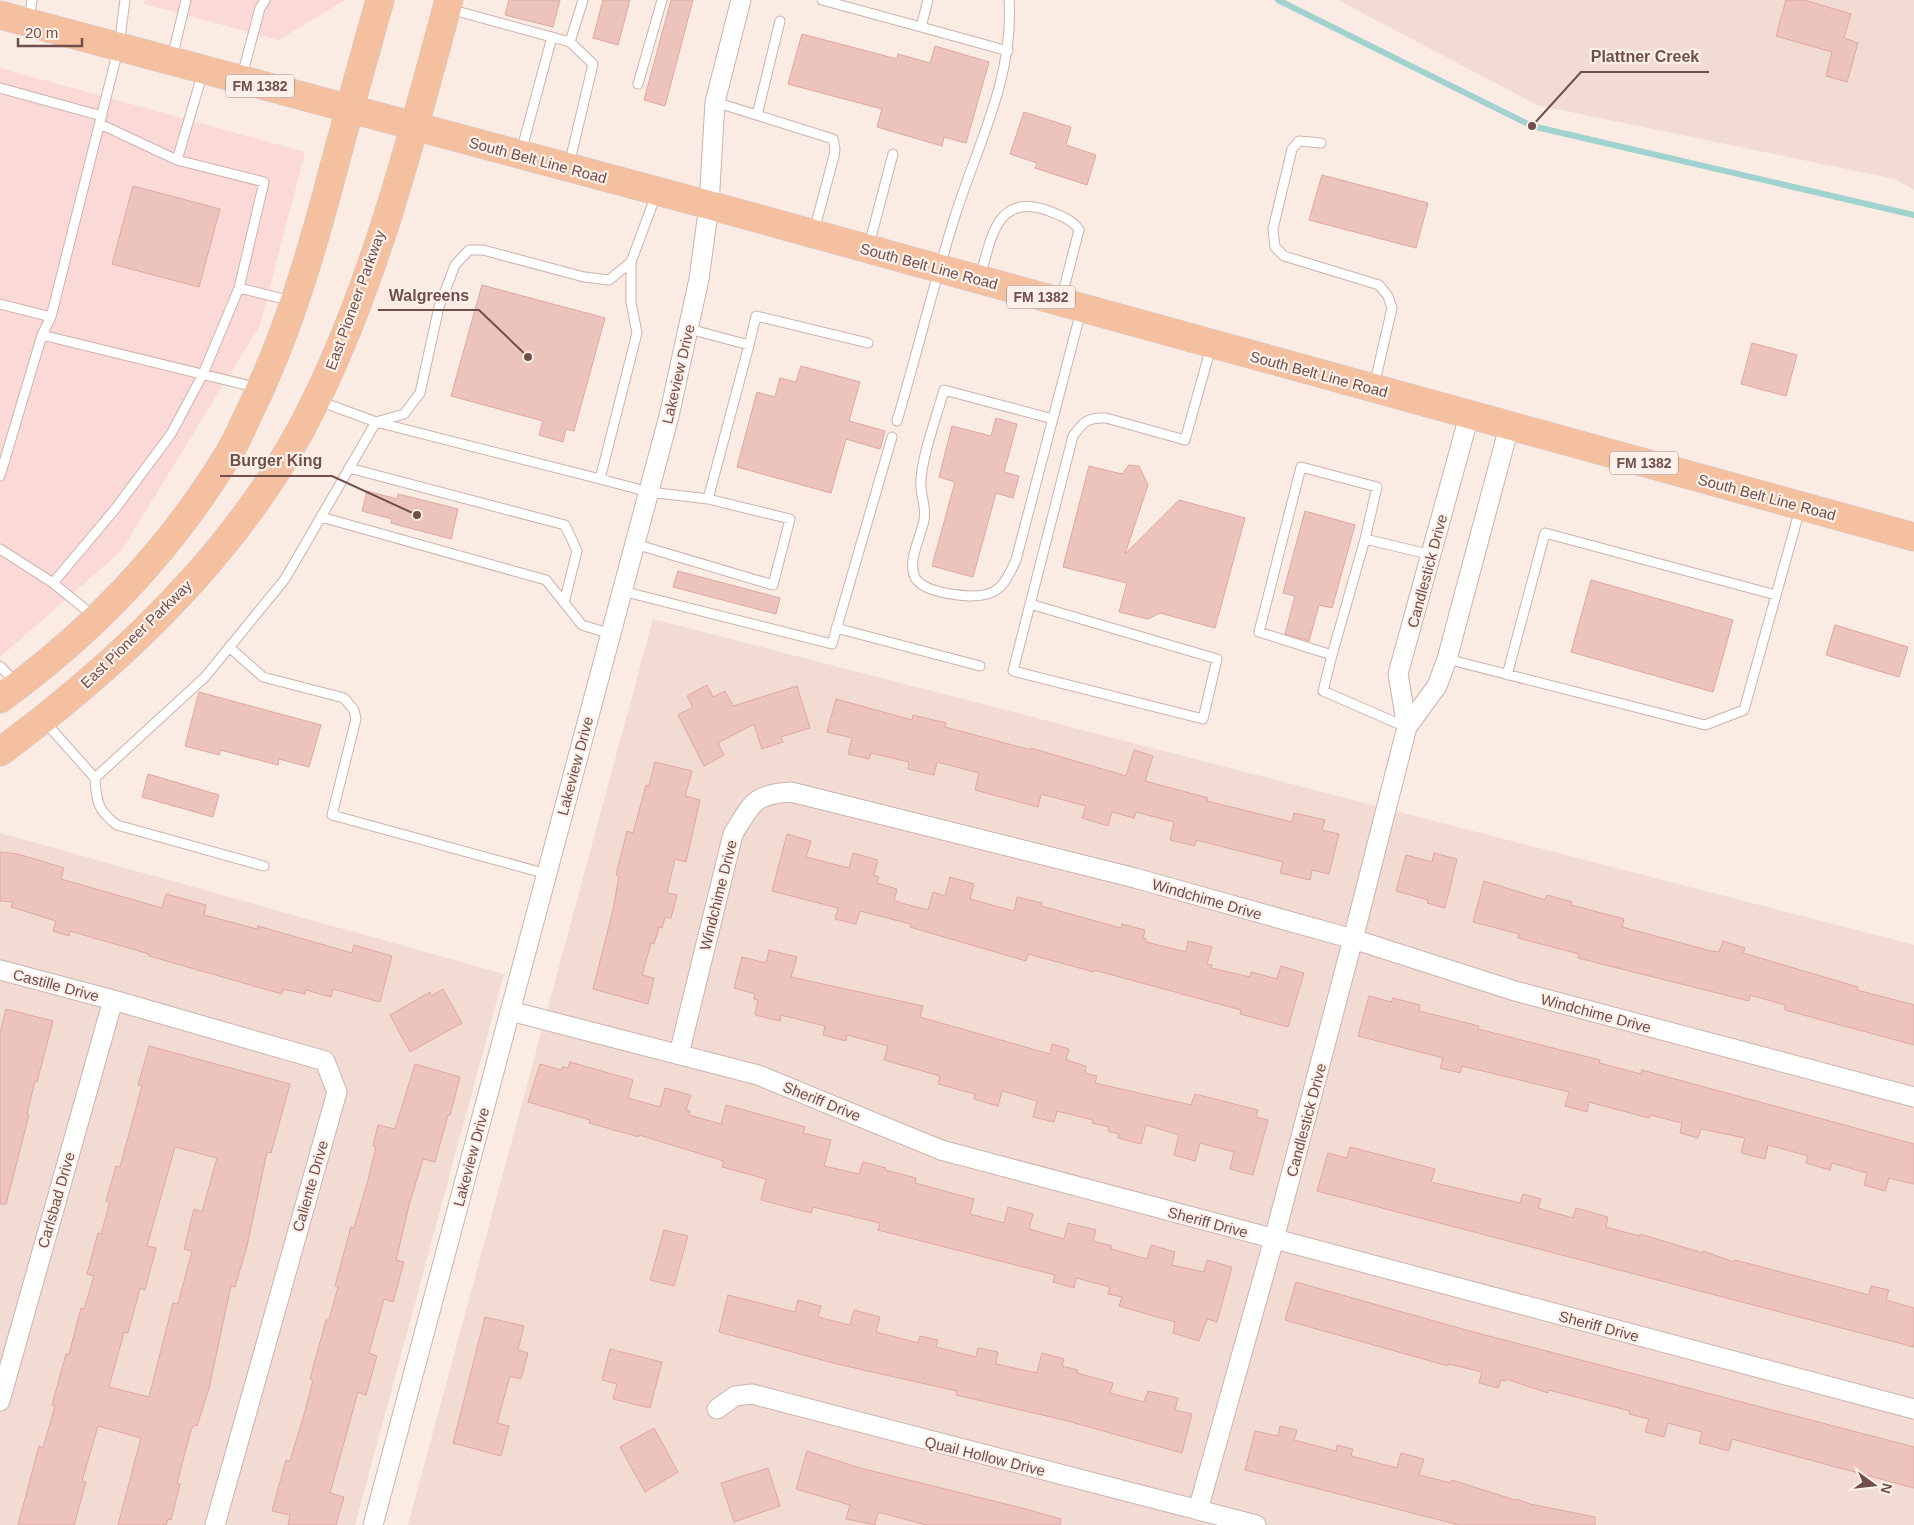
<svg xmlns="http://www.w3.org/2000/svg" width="1914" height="1525" font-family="Arial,sans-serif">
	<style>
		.residential { fill: #f1dbd2 }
		.commercial { fill: #fad9d7 }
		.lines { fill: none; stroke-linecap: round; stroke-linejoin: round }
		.stream { stroke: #a0d2ce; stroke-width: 6 }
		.building { fill: #edc4bd; stroke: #dea79f; fill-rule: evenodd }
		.lane-casing { stroke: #ccb3ad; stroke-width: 11 }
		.street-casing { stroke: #ccb3ad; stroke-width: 21 }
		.primary-casing { stroke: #d4cac9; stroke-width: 29 }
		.lane { stroke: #fff; stroke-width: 9 }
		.street { stroke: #fff; stroke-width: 19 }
		.primary { stroke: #f4c0a0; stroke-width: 28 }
		.labels { text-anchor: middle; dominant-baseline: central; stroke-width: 4.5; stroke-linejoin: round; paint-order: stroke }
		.shield { fill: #fdf0e9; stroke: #9a7f7a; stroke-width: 1 }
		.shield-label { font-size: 14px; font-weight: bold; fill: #704f4b }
		.street-label { font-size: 15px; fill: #704f4b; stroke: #fdf0e9 }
		.leader { fill: none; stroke: #704f4b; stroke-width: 2 }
		.callout-dot { fill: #704f4b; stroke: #fdf0e9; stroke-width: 2 }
		.callout-label { font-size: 16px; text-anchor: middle; font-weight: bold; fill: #704f4b; stroke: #fdf0e9; stroke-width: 4.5; stroke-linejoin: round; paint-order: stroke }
	</style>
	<rect width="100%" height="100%" fill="#faebe3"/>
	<path class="residential" d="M 1338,0 L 1914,0 L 1914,190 L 1895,179 L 1537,105 Z
		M 653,619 L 1914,945 L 1914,1525 L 408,1525 Z
		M 0,833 L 504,974 L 355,1525 L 0,1525 Z"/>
	<path class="commercial" d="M 145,0 L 345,0 L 279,40 L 144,4 Z
		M 0,68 L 305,152 L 260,325 L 121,551 L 0,657 Z"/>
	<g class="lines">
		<path class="stream" d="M 1278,0 L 1532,126 L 1914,215"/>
	</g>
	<path class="building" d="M 509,0 L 560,0 L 553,27 L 505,15 Z
		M 603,0 L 630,0 L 618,45 L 593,38 Z
		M 671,0 L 693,0 L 665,106 L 644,100 Z
		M 1786,0 L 1804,0 L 1851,14 L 1844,38 L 1858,43 L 1847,82 L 1826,76 L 1832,52 L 1776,36 Z
		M 802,34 L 897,59 L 898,54 L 930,63 L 935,46 L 989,62 L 966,143 L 944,137 L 942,146 L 877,127 L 882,109 L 788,84 Z
		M 1024,112 L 1071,127 L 1066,145 L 1096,155 L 1087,185 L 1035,168 L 1037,163 L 1010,154 Z
		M 1322,175 L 1428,203 L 1416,248 L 1309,220 Z
		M 133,186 L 220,209 L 199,287 L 112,264 Z
		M 482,285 L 605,318 L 574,431 L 566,429 L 563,442 L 539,435 L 543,421 L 451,396 Z
		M 1752,343 L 1797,355 L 1786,396 L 1741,384 Z
		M 801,366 L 860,382 L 849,421 L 885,431 L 880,449 L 846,439 L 831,493 L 737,467 L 757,392 L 775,397 L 780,378 L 796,382 Z
		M 996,418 L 1017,424 L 1004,472 L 1019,476 L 1013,498 L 996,493 L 973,577 L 932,566 L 955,482 L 939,477 L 952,426 L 991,436 Z
		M 1129,465 L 1139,466 L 1148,485 L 1125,554 L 1179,500 L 1245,518 L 1215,628 L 1160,613 L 1148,619 L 1119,612 L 1127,583 L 1063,567 L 1089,466 L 1122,474 Z
		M 367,491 L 397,499 L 398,494 L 458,509 L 451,539 L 391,523 L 392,519 L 362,511 Z
		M 1305,511 L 1355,525 L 1332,608 L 1319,605 L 1309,641 L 1285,634 L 1295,596 L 1283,593 Z
		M 678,571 L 780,598 L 776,614 L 673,587 Z
		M 1591,580 L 1733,620 L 1713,692 L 1571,652 Z
		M 1835,625 L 1908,647 L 1899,677 L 1826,655 Z
		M 707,685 L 713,697 L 725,691 L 733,706 L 797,686 L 810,728 L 781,737 L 783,742 L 762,749 L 754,724 L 718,743 L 724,755 L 704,766 L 678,715 L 693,707 L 687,696 Z
		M 199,692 L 321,725 L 309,767 L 279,759 L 278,765 L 220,750 L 219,755 L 185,746 Z
		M 836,699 L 912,720 L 913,715 L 946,723 L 945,727 L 1031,750 L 1031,748 L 1126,776 L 1134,750 L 1153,756 L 1145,781 L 1208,798 L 1207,801 L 1292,822 L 1294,813 L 1325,820 L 1322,830 L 1339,834 L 1329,874 L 1312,870 L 1310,880 L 1280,873 L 1283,862 L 1196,840 L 1195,846 L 1170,840 L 1174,822 L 1136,812 L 1134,818 L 1112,812 L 1108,826 L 1082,818 L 1086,806 L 1041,794 L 1038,807 L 975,790 L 979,773 L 937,762 L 934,775 L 908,769 L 909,762 L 871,753 L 869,759 L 848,754 L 852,738 L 827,732 Z
		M 655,762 L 692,771 L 685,796 L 700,800 L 686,862 L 675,859 L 667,893 L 677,895 L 671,918 L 665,917 L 662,928 L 659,927 L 654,944 L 651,943 L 642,975 L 654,978 L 648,1004 L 593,989 L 613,910 L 619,876 L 616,875 L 627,831 L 633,833 L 646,785 L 649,786 Z
		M 148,774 L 219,795 L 213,817 L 142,797 Z
		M 787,834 L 811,841 L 806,857 L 849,868 L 853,853 L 878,860 L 874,875 L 879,877 L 877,883 L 897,889 L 894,901 L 928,910 L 933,892 L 945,896 L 950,877 L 974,884 L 970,899 L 1014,911 L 1017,897 L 1042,903 L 1041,906 L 1121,928 L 1122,924 L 1145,930 L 1143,938 L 1146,939 L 1146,942 L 1186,952 L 1188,941 L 1212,947 L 1207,964 L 1212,965 L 1211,968 L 1250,977 L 1251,972 L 1277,979 L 1281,966 L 1304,973 L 1288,1027 L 1240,1014 L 1241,1010 L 1094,970 L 1094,972 L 1028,954 L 1026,961 L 910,927 L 911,924 L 860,911 L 856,924 L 835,919 L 838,908 L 772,891 Z
		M 0,852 L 18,854 L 64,868 L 61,879 L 162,908 L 166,894 L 206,905 L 204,915 L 257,929 L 258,926 L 352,953 L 354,945 L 392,956 L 380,1002 L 333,989 L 331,997 L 306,990 L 305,994 L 283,989 L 282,994 L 149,956 L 149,954 L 70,931 L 69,936 L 53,931 L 56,921 L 11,907 L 13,902 L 0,901 Z
		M 1434,853 L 1457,859 L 1445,908 L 1427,903 L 1428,900 L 1396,891 L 1406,855 L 1432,862 Z
		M 1484,881 L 1545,900 L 1547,895 L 1572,902 L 1571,905 L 1624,919 L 1622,927 L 1711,951 L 1719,952 L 1723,941 L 1745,948 L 1743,953 L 1858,987 L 1857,990 L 1914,1005 L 1914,1045 L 1785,1010 L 1785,1005 L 1750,995 L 1749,1001 L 1578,958 L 1579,954 L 1518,938 L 1519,934 L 1473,922 Z
		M 769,950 L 797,957 L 791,977 L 923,1006 L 920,1017 L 1050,1054 L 1052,1044 L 1069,1049 L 1066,1060 L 1086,1066 L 1085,1073 L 1097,1076 L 1095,1083 L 1191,1105 L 1195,1094 L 1258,1110 L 1256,1117 L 1268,1120 L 1253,1175 L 1230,1169 L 1234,1152 L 1200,1143 L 1195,1161 L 1174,1155 L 1179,1135 L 1146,1125 L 1141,1144 L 1118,1138 L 1119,1134 L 1108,1131 L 1109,1127 L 1092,1123 L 1093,1120 L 1057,1111 L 1054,1122 L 1033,1117 L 1037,1101 L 1002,1091 L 998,1106 L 974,1099 L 975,1094 L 938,1084 L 940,1076 L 884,1060 L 888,1046 L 847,1035 L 846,1041 L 823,1035 L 825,1026 L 781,1015 L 780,1021 L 755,1015 L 758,1000 L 754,999 L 755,994 L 734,988 L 742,957 L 766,963 Z
		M 443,989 L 462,1023 L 410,1052 L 390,1015 L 430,992 L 431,996 Z
		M 1369,996 L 1391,1002 L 1393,998 L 1420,1005 L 1419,1011 L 1479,1026 L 1478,1029 L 1600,1060 L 1599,1063 L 1641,1074 L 1642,1070 L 1914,1144 L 1914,1184 L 1889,1178 L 1885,1191 L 1864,1185 L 1867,1173 L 1832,1163 L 1830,1170 L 1806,1163 L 1808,1156 L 1768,1145 L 1765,1159 L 1741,1153 L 1745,1138 L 1701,1129 L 1698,1138 L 1680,1133 L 1682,1123 L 1650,1115 L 1649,1118 L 1589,1102 L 1587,1112 L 1565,1106 L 1569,1092 L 1462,1066 L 1460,1073 L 1440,1068 L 1443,1058 L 1358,1036 Z
		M 6,1009 L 53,1021 L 37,1082 L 35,1081 L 27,1114 L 29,1115 L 6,1204 L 0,1204 L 0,1033 Z
		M 149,1046 L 290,1084 L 271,1153 L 267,1152 L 247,1246 L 235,1287 L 231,1286 L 209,1388 L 197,1426 L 194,1425 L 191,1430 L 177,1483 L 180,1484 L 171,1520 L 168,1519 L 166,1525 L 118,1525 L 141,1438 L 98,1426 L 82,1481 L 86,1482 L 74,1525 L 18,1525 L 39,1446 L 43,1448 L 55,1406 L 52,1405 L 66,1354 L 69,1354 L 81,1308 L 84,1309 L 94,1276 L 87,1274 L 98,1233 L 101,1234 L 110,1202 L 106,1201 L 116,1166 L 120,1167 L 142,1086 L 138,1085 ZM 175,1147 L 217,1158 L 202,1212 L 194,1209 L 184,1249 L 192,1251 L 178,1304 L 173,1303 L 149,1397 L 109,1387 L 124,1332 L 128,1333 L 140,1288 L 145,1290 L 156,1248 L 147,1246 Z
		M 570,1062 L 633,1080 L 628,1098 L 660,1107 L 665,1088 L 691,1095 L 686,1110 L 690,1111 L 689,1115 L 721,1124 L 726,1105 L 805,1127 L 803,1133 L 831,1140 L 824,1166 L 859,1174 L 863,1162 L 886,1168 L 885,1170 L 916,1178 L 915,1183 L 974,1199 L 970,1214 L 1004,1223 L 1008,1207 L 1033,1214 L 1029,1229 L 1064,1239 L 1068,1223 L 1096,1230 L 1093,1241 L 1112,1246 L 1111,1249 L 1147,1259 L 1151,1245 L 1175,1252 L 1172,1265 L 1204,1272 L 1207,1260 L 1232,1267 L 1217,1322 L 1207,1319 L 1199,1341 L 1173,1333 L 1175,1322 L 1119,1306 L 1122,1297 L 1108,1294 L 1110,1287 L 1076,1278 L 1074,1288 L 1053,1282 L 1055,1275 L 878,1230 L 880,1223 L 813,1207 L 811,1213 L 761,1200 L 766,1179 L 722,1167 L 724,1161 L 639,1135 L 639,1137 L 589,1123 L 590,1120 L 528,1102 L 540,1064 L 561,1070 L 562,1067 L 568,1068 Z
		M 415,1064 L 460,1077 L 450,1115 L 448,1115 L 435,1162 L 423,1159 L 409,1205 L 396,1260 L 404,1262 L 393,1302 L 384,1299 L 369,1353 L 377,1356 L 366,1395 L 358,1392 L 330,1493 L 344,1497 L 336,1525 L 288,1525 L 290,1515 L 272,1511 L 286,1460 L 290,1461 L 304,1415 L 313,1380 L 310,1379 L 326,1320 L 329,1320 L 338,1287 L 335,1286 L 351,1227 L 354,1228 L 368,1180 L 376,1147 L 373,1146 L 378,1125 L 395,1129 Z
		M 1350,1147 L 1435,1169 L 1431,1182 L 1520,1203 L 1523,1194 L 1541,1199 L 1538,1208 L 1573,1218 L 1576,1208 L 1608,1217 L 1606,1227 L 1639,1236 L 1640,1234 L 1703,1253 L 1703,1251 L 1734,1262 L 1735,1260 L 1869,1295 L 1871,1286 L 1889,1290 L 1886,1300 L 1914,1308 L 1914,1347 L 1317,1191 L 1328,1153 L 1347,1158 Z
		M 664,1230 L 688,1236 L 674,1286 L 650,1280 Z
		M 1296,1282 L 1466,1330 L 1914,1447 L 1914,1488 L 1732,1439 L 1729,1451 L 1699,1443 L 1702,1432 L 1668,1423 L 1664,1437 L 1645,1432 L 1649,1419 L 1629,1414 L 1630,1411 L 1549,1390 L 1548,1393 L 1506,1379 L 1505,1381 L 1501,1380 L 1498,1388 L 1479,1383 L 1482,1372 L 1449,1364 L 1448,1366 L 1285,1320 Z
		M 728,1295 L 795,1312 L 798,1300 L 821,1306 L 818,1317 L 850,1325 L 854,1310 L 880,1317 L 876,1332 L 918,1343 L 920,1336 L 938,1340 L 936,1347 L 976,1357 L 978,1348 L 998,1352 L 996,1364 L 1037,1373 L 1042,1353 L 1064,1359 L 1062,1366 L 1078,1370 L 1077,1373 L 1113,1383 L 1110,1393 L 1144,1402 L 1148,1391 L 1178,1398 L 1175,1410 L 1192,1414 L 1182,1453 L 1064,1420 L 956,1395 L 957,1391 L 837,1364 L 719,1332 Z
		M 485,1317 L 524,1326 L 518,1350 L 528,1353 L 521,1379 L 510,1376 L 497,1423 L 509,1426 L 501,1456 L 453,1443 Z
		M 610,1349 L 662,1362 L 650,1408 L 613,1399 L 617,1384 L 602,1380 Z
		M 1280,1426 L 1297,1430 L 1294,1440 L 1336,1451 L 1337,1445 L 1353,1449 L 1351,1456 L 1397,1468 L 1401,1453 L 1424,1459 L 1419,1475 L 1451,1483 L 1452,1480 L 1515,1500 L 1516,1499 L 1530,1504 L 1595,1517 L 1595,1525 L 1459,1525 L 1245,1470 L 1255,1431 L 1278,1436 Z
		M 654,1428 L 678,1472 L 645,1492 L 620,1447 Z
		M 807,1451 L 860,1468 L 1022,1508 L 1061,1519 L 1060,1525 L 926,1525 L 878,1512 L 875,1525 L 846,1519 L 850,1505 L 796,1489 Z
		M 768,1468 L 780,1506 L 734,1522 L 721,1483 Z"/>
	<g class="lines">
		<defs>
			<path id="lane" d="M 125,0 L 119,46 L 51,317 L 42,335 L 259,388
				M 822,0 L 921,27 L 928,0
				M 449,9 L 570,42 L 583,0
				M 29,19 L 32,0
				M 921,27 L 1008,51
				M 172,58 L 186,0
				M 203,72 L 177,160 L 264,182 L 239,288 L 292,301
				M 242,76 L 260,8 L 265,0
				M 638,84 L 662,0
				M 0,88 L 102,116
				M 715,102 L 833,139 L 835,149 L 834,156 L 814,231
				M 757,115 L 780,21
				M 100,124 L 177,160
				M 1321,143 L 1299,141 L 1292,149 L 1273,229 L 1275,247 L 1284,256 L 1379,285 L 1388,296 L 1392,308 L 1374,386
				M 521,152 L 552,37
				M 569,165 L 593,64 L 570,42
				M 869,245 L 893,154
				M 631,262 L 631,302 L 637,333 L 600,479 L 649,492 L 708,499
				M 980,277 C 991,241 995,193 1046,210 C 1059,215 1072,219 1079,230 L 1061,300
				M 0,304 L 51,317
				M 689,329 L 749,345 L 756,316 L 868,343
				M 319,401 L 376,422 L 600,479
				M 1053,419 L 944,390 C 937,416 923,452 921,479 C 919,493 927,506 924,520 C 921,537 906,563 916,579 C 925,592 955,595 969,596 C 998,597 1005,585 1016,560 L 1081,311
				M 897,421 C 917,353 934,283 955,216 C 978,144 1014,77 1009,0
				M 349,468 L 565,525 L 577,551 L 564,603
				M 0,476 L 42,335
				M 321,517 L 546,580 L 582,625 L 611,634
				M 635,544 L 773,585 L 790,519 L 708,499 L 749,345
				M 0,549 L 53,583 L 95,617
				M 53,583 L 116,508 L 171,434 L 203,374 L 239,288
				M 622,591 L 832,644 L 892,437
				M 1030,604 L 1217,659 L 1203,719 L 1013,671 L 1073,436 C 1083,422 1088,417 1106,418 L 1185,440 L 1211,347
				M 836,628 L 980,666
				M 229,647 L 263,677 L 344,698 L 354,710 L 356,719 L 332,815 L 547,874
				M 1332,655 L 1365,539
				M 1447,659 L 1705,725 L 1744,710 L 1800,509
				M 0,666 L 15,682
				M 1507,675 L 1545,533 L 1776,595
				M 45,722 L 95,778 L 205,677 L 285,579 L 376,422 L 404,414 L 420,393 L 439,307 L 455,265 L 469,250 L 483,250 L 584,277 L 609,280 L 631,262 L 656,195
				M 1406,727 L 1323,691 L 1332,655 L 1259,632 L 1301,467 L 1377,487 L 1365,539 L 1432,555
				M 95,778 C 96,801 98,811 117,825 L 264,866"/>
			<path id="street" d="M 1407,727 L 1398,674 L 1469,416
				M 0,970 L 113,1000 L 325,1061 L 337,1092 L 215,1525
				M 510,1011 L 758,1075 L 941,1150 L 1914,1409
				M 679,1054 L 733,834 C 752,804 753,794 791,792 L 1135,878 L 1353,939 L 1515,991 L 1914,1097
				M 0,1401 L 113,1000
				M 717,1409 L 735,1396 L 752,1394 L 1256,1525
				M 1198,1510 L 1274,1239 L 1353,939 L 1407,727 L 1437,686 L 1447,659 L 1509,427
				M 373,1525 L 669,416 L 699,279 L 709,205 L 715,102 L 741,0"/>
			<path id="primary" d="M 0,15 L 709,205 L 1914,537
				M 0,699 C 93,631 168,553 228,455 C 237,441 243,425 250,411 C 286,337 309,261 330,182 C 346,121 363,61 380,0
				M 0,752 C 126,659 249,541 317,398 C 377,274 413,133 449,0"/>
		</defs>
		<use href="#lane" class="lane-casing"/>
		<use href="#street" class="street-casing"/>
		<use href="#primary" class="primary-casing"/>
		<use href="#lane" class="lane"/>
		<use href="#street" class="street"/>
		<use href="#primary" class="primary"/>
	</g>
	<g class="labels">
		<g class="shield">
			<rect x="226" y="74.5" width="68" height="23" rx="4"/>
			<rect x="1007" y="285.5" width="68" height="23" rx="4"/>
			<rect x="1610" y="451.5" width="68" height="23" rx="4"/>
		</g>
		<g class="shield-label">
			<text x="260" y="86">FM 1382</text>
			<text x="1041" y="297">FM 1382</text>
			<text x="1644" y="463">FM 1382</text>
		</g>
		<g class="street-label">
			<text transform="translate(538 160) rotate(15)">South Belt Line Road</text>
			<text transform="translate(929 266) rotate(15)">South Belt Line Road</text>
			<text transform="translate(355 300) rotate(-70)">East Pioneer Parkway</text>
			<text transform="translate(678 374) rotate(-77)">Lakeview Drive</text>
			<text transform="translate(1319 374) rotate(15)">South Belt Line Road</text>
			<text transform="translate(1767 497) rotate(15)">South Belt Line Road</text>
			<text transform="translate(1427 571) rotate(-75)">Candlestick Drive</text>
			<text transform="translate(136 634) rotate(-44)">East Pioneer Parkway</text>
			<text transform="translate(575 766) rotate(-75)">Lakeview Drive</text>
			<text transform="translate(718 895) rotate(-76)">Windchime Drive</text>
			<text transform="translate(1207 899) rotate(16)">Windchime Drive</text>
			<text transform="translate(56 985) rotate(15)">Castille Drive</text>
			<text transform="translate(1596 1013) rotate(15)">Windchime Drive</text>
			<text transform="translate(822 1101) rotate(22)">Sheriff Drive</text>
			<text transform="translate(1306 1120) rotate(-75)">Candlestick Drive</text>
			<text transform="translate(471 1157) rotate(-75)">Lakeview Drive</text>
			<text transform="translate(310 1186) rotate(-74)">Caliente Drive</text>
			<text transform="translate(56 1200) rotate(-74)">Carlsbad Drive</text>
			<text transform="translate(1208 1222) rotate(15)">Sheriff Drive</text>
			<text transform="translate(1599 1326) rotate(15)">Sheriff Drive</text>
			<text transform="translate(985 1456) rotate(14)">Quail Hollow Drive</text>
		</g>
	</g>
	<path class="leader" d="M1532 126L1581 72H1709M528 357L479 310H378M417 515L332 476H220"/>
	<g class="callout-dot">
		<circle cx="1532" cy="126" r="5"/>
		<circle cx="528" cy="357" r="5"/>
		<circle cx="417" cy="515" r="5"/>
	</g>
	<g class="callout-label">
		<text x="1645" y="62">Plattner Creek</text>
		<text x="429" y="301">Walgreens</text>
		<text x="276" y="466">Burger King</text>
	</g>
	<g transform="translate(1874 1485) rotate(105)" stroke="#fdf0e9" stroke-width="4" paint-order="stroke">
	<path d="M0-4L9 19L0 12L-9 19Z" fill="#704f4b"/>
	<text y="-8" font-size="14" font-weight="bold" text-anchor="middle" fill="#704f4b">N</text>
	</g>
	<path d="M18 38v8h64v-8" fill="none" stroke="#704f4b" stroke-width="2.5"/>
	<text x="25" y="38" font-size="15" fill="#704f4b" stroke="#fdf0e9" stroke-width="4" paint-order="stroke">20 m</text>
</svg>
